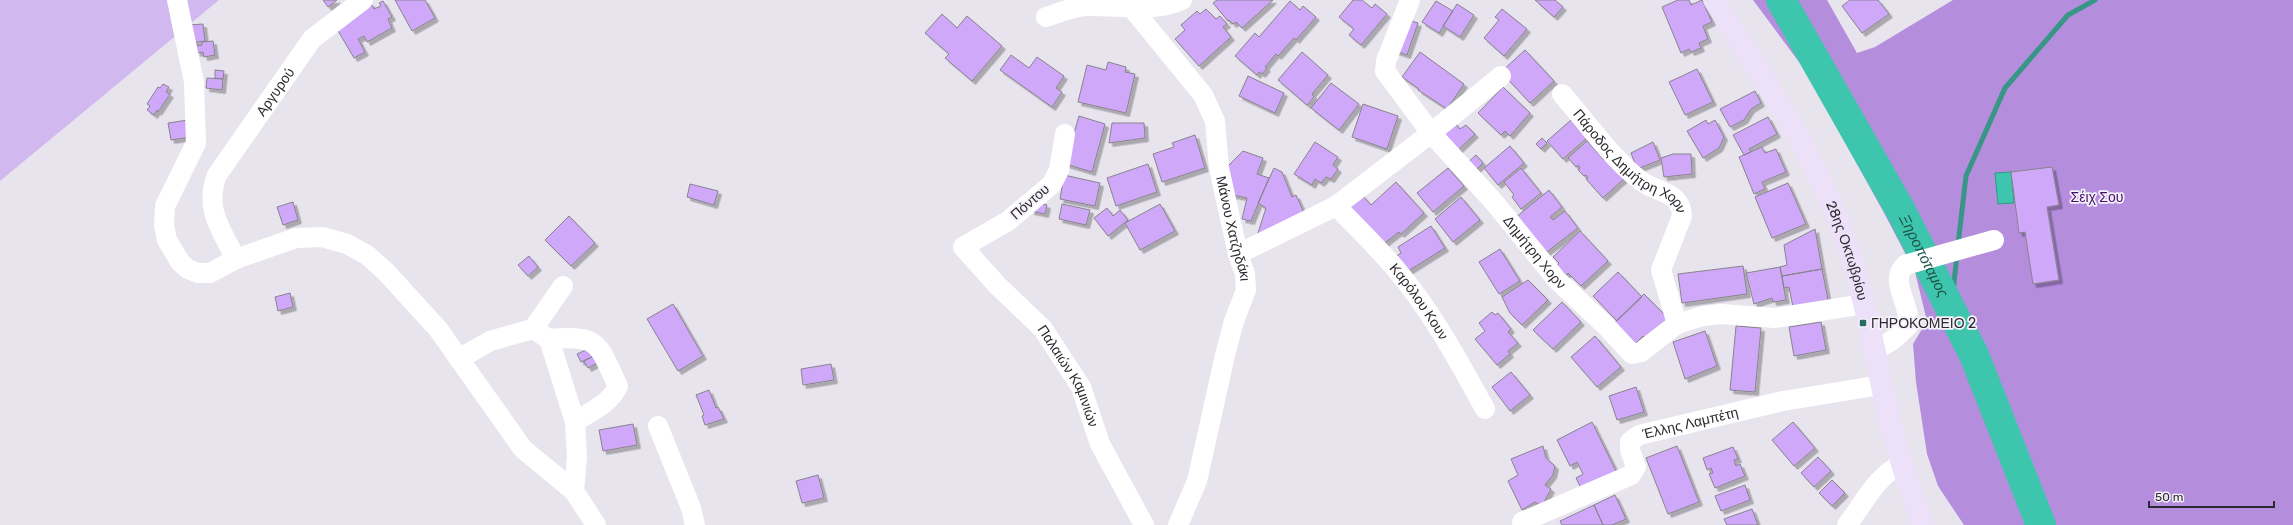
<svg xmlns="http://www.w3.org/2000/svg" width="2293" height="525" font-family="Rubik,sans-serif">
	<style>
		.green { fill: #d1b8ee }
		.forest { fill: #b48ddd }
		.water { fill: #3dc5ad; stroke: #389687 }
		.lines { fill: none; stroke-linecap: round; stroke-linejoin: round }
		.stream { stroke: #389687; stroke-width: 5 }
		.river { stroke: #3dc5ad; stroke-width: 30 }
		.building { fill: #d0a8fa; stroke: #87838c; filter: url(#shadow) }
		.minor { stroke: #fff; stroke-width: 20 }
		.major { stroke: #ece1f8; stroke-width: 22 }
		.poi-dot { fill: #286d60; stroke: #f5f1fb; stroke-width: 1.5 }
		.labels { text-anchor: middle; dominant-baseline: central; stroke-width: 3.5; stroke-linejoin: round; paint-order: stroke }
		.street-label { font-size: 14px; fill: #2b292d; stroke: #f5f1fb }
		.park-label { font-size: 14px; fill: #450b6c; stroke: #f5f1fb }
		.poi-label { font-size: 14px; fill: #2b292d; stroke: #f5f1fb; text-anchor: start }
		.water-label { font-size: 15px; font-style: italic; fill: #1e554a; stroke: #f5f1fb }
	</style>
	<defs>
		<filter id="shadow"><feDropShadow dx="3.5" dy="3.5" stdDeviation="0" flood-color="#0004"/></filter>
	</defs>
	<rect width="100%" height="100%" fill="#e8e4ee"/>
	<path class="green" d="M 0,0 L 219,0 L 0,181 Z"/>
	<path class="forest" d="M 1753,0 L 1827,0 L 1857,53 L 1875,47 L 1953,0 L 2293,0 L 2293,525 L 1964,525 L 1938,486 L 1927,454 L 1916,382 L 1913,344 L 1927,321 L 1915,272 L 1883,211 L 1805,70 Z"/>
	<path class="water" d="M 2011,172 L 2014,203 L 1998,204 L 1995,173 Z"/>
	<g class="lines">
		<path class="stream" d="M 1958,245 L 1966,176 L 2005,88 L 2068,15 L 2095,0
			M 1951,310 L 1957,255"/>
		<path class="river" id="s1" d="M 1781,0 L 1901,211 L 1974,355 L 2041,525"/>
	</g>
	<path class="building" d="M 323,0 L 337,0 L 328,7 Z
		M 395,0 L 425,0 L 435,18 L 412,31 Z
		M 1217,0 L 1273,0 L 1242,28 L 1236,22 L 1233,24 L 1229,20 L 1228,21 L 1213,3 Z
		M 1353,0 L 1362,0 L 1372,8 L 1375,4 L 1387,14 L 1361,45 L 1349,35 L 1354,29 L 1339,17 Z
		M 1535,0 L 1555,0 L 1563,7 L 1554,17 Z
		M 1678,0 L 1689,0 L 1691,5 L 1702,0 L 1712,22 L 1703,26 L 1708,39 L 1699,43 L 1701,48 L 1691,52 L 1689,49 L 1681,53 L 1662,7 Z
		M 1850,0 L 1878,0 L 1889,14 L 1862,33 L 1842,6 Z
		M 383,1 L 392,17 L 388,19 L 392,28 L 367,42 L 364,36 L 358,39 L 365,52 L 354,58 L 334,24 L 371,3 L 374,9 L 381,6 L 379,3 Z
		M 1290,1 L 1300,10 L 1303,6 L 1316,17 L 1296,40 L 1294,38 L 1278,56 L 1276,54 L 1265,67 L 1267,68 L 1262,74 L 1259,72 L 1257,75 L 1235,56 L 1255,33 L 1259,37 Z
		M 1436,1 L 1453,11 L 1439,33 L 1422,22 Z
		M 1457,4 L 1474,15 L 1460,37 L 1443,26 Z
		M 1206,9 L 1216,19 L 1220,16 L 1227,24 L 1223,27 L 1231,37 L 1199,66 L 1175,39 L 1185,30 L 1181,25 L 1197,11 L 1200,14 Z
		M 1502,9 L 1527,29 L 1504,56 L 1484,38 L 1499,20 L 1495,17 Z
		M 942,14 L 957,28 L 967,16 L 1002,46 L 972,81 L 945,58 L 949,54 L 925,33 Z
		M 1402,18 L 1418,23 L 1407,55 L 1392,50 Z
		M 203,24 L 205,41 L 191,43 L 189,25 Z
		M 213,41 L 215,55 L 204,57 L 203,52 L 197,53 L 196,46 L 202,45 L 202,42 Z
		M 1525,50 L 1554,81 L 1530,103 L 1501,72 Z
		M 1302,52 L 1328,75 L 1312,94 L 1314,97 L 1307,105 L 1278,80 Z
		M 1420,52 L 1464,84 L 1447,109 L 1418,90 L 1419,89 L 1402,77 Z
		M 1011,55 L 1029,68 L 1037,57 L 1064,76 L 1056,88 L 1062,92 L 1052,107 L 1000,70 Z
		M 1108,62 L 1126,67 L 1125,72 L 1135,74 L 1126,113 L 1078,102 L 1087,65 L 1106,70 Z
		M 1697,69 L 1713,102 L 1685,115 L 1669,82 Z
		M 215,70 L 224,71 L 223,79 L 215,78 Z
		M 1248,76 L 1284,93 L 1275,113 L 1239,96 Z
		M 207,78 L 223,79 L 222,90 L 206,88 Z
		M 1331,83 L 1359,104 L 1339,130 L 1311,108 Z
		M 163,84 L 169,87 L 166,92 L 170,94 L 158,112 L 157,110 L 154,115 L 147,110 L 150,106 L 147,104 L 158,87 L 160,88 Z
		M 1503,87 L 1530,113 L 1510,136 L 1505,131 L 1501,135 L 1478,113 Z
		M 1755,91 L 1761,103 L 1751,109 L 1744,120 L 1730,127 L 1720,109 Z
		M 1363,104 L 1398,116 L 1387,149 L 1352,137 Z
		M 1079,116 L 1105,124 L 1092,172 L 1065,164 Z
		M 1768,117 L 1777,134 L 1749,149 L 1751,152 L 1744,155 L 1733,135 Z
		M 188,120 L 191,137 L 171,140 L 168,123 Z
		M 1452,120 L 1460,129 L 1466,125 L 1475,134 L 1455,153 L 1437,134 Z
		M 1571,120 L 1587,138 L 1563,159 L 1547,141 Z
		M 1706,120 L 1708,124 L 1715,120 L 1724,137 L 1719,148 L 1703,158 L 1687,131 Z
		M 1112,123 L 1144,123 L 1145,138 L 1109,143 Z
		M 1195,135 L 1205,168 L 1162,182 L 1153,154 L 1174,147 L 1172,143 Z
		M 1542,138 L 1547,143 L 1541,149 L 1536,144 Z
		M 1587,141 L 1604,160 L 1609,156 L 1627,176 L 1603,198 L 1586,179 L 1588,178 L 1586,175 L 1584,176 L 1578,170 L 1580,168 L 1578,165 L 1576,167 L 1568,158 Z
		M 1315,142 L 1338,157 L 1333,165 L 1338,169 L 1331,179 L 1326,177 L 1321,183 L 1315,179 L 1312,185 L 1294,174 Z
		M 1653,142 L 1660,160 L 1637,169 L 1631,153 Z
		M 1510,146 L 1524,163 L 1498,185 L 1484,168 Z
		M 1762,147 L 1765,153 L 1776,149 L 1786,172 L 1762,182 L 1765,189 L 1754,194 L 1739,157 Z
		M 1243,151 L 1263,158 L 1257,174 L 1269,178 L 1251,221 L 1242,219 L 1247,198 L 1228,194 L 1227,167 Z
		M 1673,154 L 1691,154 L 1692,174 L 1664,177 L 1661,158 Z
		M 1476,155 L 1483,163 L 1473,173 L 1465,165 Z
		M 1148,164 L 1157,192 L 1116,206 L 1107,178 Z
		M 2052,167 L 2059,205 L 2047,207 L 2059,280 L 2033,284 L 2025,232 L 2019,233 L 2011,172 Z
		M 1274,168 L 1282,172 L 1292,197 L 1296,195 L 1306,217 L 1257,236 L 1266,208 L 1258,203 Z
		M 1448,168 L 1464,186 L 1433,212 L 1417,193 Z
		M 1521,168 L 1541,193 L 1521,209 L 1512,197 L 1514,195 L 1504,182 Z
		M 1064,175 L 1100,183 L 1095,206 L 1060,199 Z
		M 1396,182 L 1424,213 L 1401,234 L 1399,232 L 1382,245 L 1345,211 L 1362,195 L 1371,205 Z
		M 1788,183 L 1806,224 L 1772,238 L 1755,197 Z
		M 690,184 L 718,191 L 714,205 L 687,197 Z
		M 1549,190 L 1562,207 L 1550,217 L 1553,220 L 1565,211 L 1578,228 L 1544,254 L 1515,218 Z
		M 1461,197 L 1480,220 L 1453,242 L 1435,219 Z
		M 293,202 L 298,220 L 283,225 L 277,207 Z
		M 1033,202 L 1047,205 L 1045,214 L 1031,211 Z
		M 1062,204 L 1090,210 L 1086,225 L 1059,219 Z
		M 1160,204 L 1175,231 L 1140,250 L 1125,223 Z
		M 1107,208 L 1113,216 L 1120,210 L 1128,220 L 1108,236 L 1094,218 Z
		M 569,216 L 595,243 L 571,266 L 545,240 Z
		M 1431,226 L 1445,248 L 1405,273 L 1395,257 L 1401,253 L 1398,247 Z
		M 1815,229 L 1822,269 L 1782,276 L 1780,267 L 1787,265 L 1784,245 Z
		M 1580,231 L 1608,261 L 1581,286 L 1568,273 L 1566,275 L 1557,266 L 1559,263 L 1553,257 Z
		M 1500,249 L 1520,281 L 1499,294 L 1479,262 Z
		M 529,256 L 538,267 L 528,276 L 518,265 Z
		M 1743,266 L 1747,294 L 1682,303 L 1678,274 Z
		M 1780,267 L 1786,300 L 1773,302 L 1772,298 L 1754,304 L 1746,273 Z
		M 1822,269 L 1828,300 L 1793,307 L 1789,287 L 1784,288 L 1782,276 Z
		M 1618,272 L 1642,297 L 1617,321 L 1593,296 Z
		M 1528,280 L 1548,300 L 1522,325 L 1510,313 L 1502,297 Z
		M 290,293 L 293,307 L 278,311 L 275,297 Z
		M 1644,294 L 1668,318 L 1646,339 L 1643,336 L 1635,344 L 1614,323 Z
		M 1562,302 L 1581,322 L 1553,349 L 1533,330 Z
		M 673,304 L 703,356 L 678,371 L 647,319 Z
		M 1492,312 L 1495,315 L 1498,313 L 1511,329 L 1508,332 L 1518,343 L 1508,351 L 1510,354 L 1497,365 L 1475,339 L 1485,331 L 1479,323 Z
		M 1821,322 L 1826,350 L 1794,356 L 1789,327 Z
		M 1736,326 L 1761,328 L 1755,392 L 1730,390 Z
		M 1705,331 L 1717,366 L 1685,379 L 1673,342 Z
		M 1595,336 L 1621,367 L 1597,387 L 1571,357 Z
		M 596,345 L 600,353 L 581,362 L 577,354 Z
		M 600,353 L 603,360 L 588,368 L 584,361 Z
		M 831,364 L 834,380 L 803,385 L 801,369 Z
		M 1511,372 L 1530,395 L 1510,411 L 1492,387 Z
		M 1636,387 L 1644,412 L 1617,420 L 1609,396 Z
		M 709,390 L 716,408 L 718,407 L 724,419 L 705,425 L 702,416 L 704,415 L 696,395 Z
		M 1592,422 L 1618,475 L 1583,492 L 1576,478 L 1583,474 L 1577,462 L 1570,466 L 1557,440 Z
		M 1793,422 L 1815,448 L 1794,466 L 1772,440 Z
		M 633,424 L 637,445 L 603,451 L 599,430 Z
		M 1543,446 L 1546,458 L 1555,466 L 1553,475 L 1545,485 L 1551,489 L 1542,506 L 1535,502 L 1522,510 L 1508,481 L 1518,475 L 1511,459 Z
		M 1677,446 L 1699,502 L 1668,514 L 1646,458 Z
		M 1733,447 L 1738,459 L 1734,460 L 1736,466 L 1740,464 L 1745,476 L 1715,488 L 1709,474 L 1713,473 L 1711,468 L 1707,470 L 1703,458 Z
		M 1818,457 L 1831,471 L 1814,487 L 1801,473 Z
		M 818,475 L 824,498 L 802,503 L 796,481 Z
		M 1832,480 L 1845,493 L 1832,506 L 1819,493 Z
		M 1745,485 L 1750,500 L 1721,511 L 1715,496 Z
		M 1615,495 L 1626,519 L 1612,525 L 1603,525 L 1594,505 Z
		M 1594,505 L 1603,525 L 1562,525 L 1560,521 Z
		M 1752,509 L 1758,525 L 1727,525 L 1724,519 Z"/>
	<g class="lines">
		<g class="minor">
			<path id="s2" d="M 177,0 L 194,82 L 196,143 L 165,206 L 164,225 L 167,240 L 180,262 L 188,269 L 198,273 L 210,273 L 236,259 C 221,229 204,209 217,175 L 312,39 L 363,0"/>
			<path id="s3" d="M 1135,0 L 1132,8 L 1203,95 L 1215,121 L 1219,168 L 1238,254 L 1245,274 L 1246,290 L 1234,321 L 1225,355 L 1197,481 L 1178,525"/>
			<path d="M 1410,0 L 1386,61 L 1385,71 L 1431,133 L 1501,76"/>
			<path d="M 1046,17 C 1059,13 1074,6 1087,6 C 1118,5 1153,13 1182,0"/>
			<path id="s4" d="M 1562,94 C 1585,120 1613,160 1641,181 C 1657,193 1681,191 1682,216 L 1661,270 L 1677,324"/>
			<path id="s5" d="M 1065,134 L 1059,170 L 1052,184 L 1008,221 L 963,247 L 997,285 L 1043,329 L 1081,387 L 1100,444 L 1144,525"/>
			<path id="s6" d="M 1336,206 C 1356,226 1376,246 1395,268 C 1431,310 1458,360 1485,409"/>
			<path id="s7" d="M 1238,254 L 1336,206 L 1431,133 L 1494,202 L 1557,280 L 1606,326 L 1632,354 L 1641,352 L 1677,324 L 1703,316 L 1721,314 L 1775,318 L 1864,304"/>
			<path d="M 236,259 L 296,238 L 322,237 L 347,244 L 367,255 L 386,272 L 438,329 L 523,449 L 574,491 L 596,525"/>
			<path d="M 533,329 L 563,286"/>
			<path d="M 549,339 C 601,335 597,343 618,386 C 611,403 590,412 575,422"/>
			<path d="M 1875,351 L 1894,339 L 1908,326 C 1912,305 1888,282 1905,265 L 1994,240"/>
			<path d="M 459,359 L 490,341 L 533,329 L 549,339 L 575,422 L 577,457 L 574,491"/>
			<path d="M 658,426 L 691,508 L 695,525"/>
			<path id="s8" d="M 1524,525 L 1522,522 L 1631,475 L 1636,467 L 1630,450 L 1630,442 L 1639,435 L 1783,401 L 1881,385"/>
			<path d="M 1847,525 C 1864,503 1876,476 1902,464"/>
		</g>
		<path class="major" id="s9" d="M 1714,0 C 1762,76 1815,153 1845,239 C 1864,291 1873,346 1885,400 C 1894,443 1908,484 1923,525"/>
	</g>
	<rect class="poi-dot" x="1859" y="319" width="8" height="8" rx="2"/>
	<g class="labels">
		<g class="street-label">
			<text stroke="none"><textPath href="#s2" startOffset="529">Αργυρού</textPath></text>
			<text stroke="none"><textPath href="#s4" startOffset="97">Πάροδος Δημήτρη Χορν</textPath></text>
			<text transform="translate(1030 202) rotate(-41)">Πόντου</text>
			<text stroke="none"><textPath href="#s3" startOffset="259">Μάνου Χατζηδάκι</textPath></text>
			<text stroke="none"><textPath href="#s7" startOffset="387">Δημήτρη Χορν</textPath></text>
			<text stroke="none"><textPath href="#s9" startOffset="285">28ης Οκτωβρίου</textPath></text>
			<text stroke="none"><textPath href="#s6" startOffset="127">Καρόλου Κουν</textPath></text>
			<text stroke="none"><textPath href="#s5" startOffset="330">Παλαιών Καμινιών</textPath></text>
			<text stroke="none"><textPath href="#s8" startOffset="222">Έλλης Λαμπέτη</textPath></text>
		</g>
		<g class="park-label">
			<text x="2097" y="197">Σέιχ Σου</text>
		</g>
		<g class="poi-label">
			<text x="1871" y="323">ΓΗΡΟΚΟΜΕΙΟ 2</text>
		</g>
		<g class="water-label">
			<text stroke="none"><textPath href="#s1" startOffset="293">Ξηροπόταμος</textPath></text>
		</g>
	</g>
	<path d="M2149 501v6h125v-6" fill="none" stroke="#2b292d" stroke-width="2"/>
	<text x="2155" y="501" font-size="12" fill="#2b292d" stroke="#f5f1fb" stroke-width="3" paint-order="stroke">50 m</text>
</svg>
